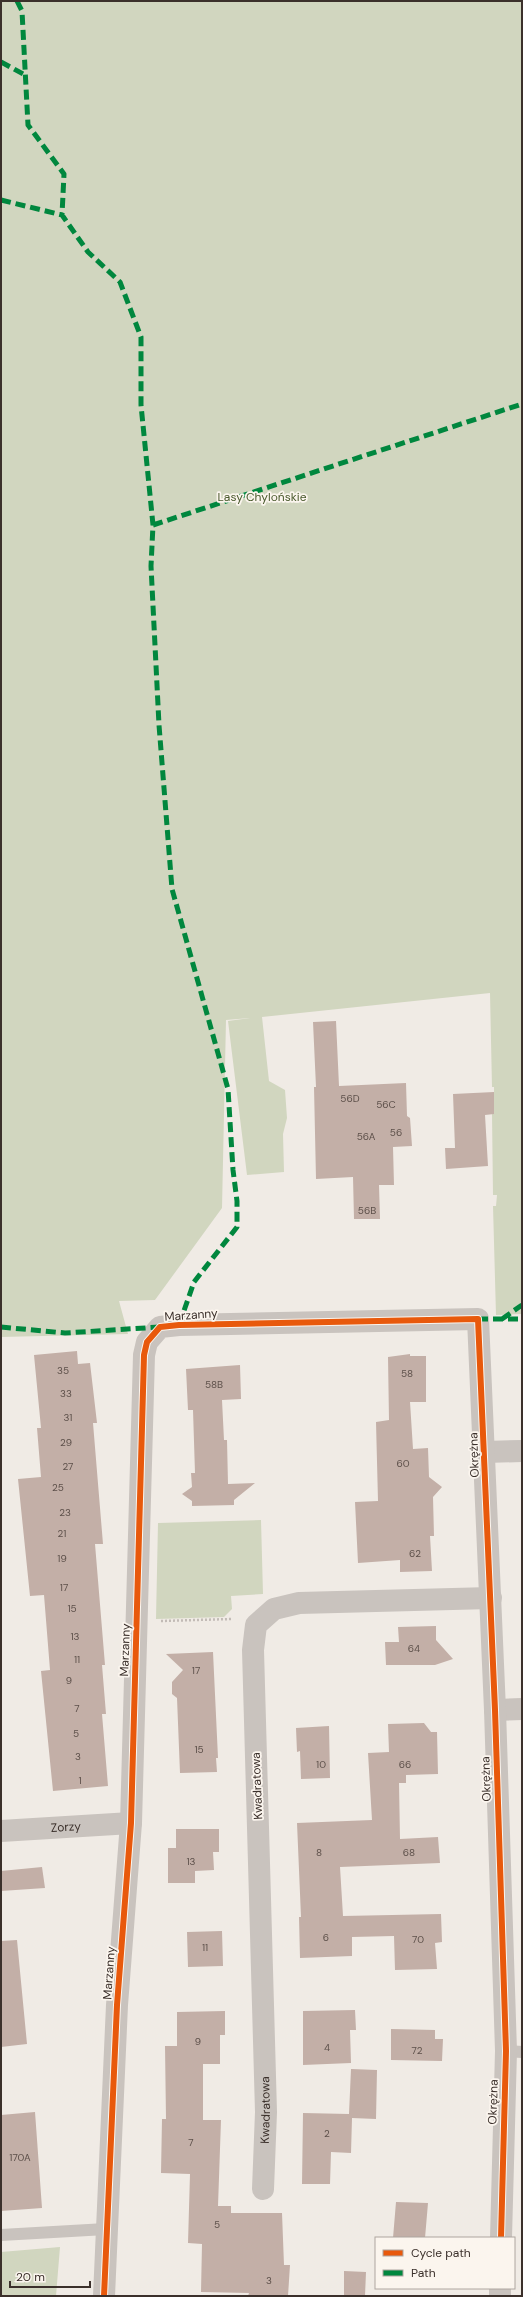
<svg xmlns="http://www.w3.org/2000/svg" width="523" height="2297" font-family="'DM Sans',sans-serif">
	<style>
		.green { fill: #d1d6bf }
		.building { fill: #c3afa7 }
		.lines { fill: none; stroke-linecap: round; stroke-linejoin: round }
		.path { stroke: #c2bbb6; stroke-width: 2.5; stroke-dasharray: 2 2; stroke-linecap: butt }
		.service { stroke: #c9c3be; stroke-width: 12 }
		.minor { stroke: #c9c3be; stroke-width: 22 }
		.quiet { stroke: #00873e; stroke-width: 5; stroke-dasharray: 10 5; stroke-linecap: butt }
		.cycleway-casing { stroke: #fbf5ee; stroke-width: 8 }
		.cycleway { stroke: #e8590c; stroke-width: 6 }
		.labels { text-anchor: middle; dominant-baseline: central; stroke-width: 3.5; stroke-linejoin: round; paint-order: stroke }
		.number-label { font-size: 10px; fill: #5d504a }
		.park-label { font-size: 12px; fill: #4a5a2e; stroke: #fbf5ee }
		.street-label { font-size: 12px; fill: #3b302b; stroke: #fbf5ee }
	</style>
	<rect width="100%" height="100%" fill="#f0ebe5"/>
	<path class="green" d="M 1,1 L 522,1 L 522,1314 L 496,1315 L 493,1206 L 496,1206 L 497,1195 L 493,1195 L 492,1114 L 494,1113 L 494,1087 L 492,1087 L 490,993 L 262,1017 L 269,1081 L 285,1090 L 287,1118 L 283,1134 L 284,1172 L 247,1175 L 228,1021 L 250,1018 L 226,1020 L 222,1208 L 155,1300 L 119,1301 L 128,1334 L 1,1337 Z
		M 261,1520 L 263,1594 L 231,1596 L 232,1609 L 224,1617 L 156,1619 L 158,1523 Z
		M 60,2247 L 56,2296 L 1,2296 L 1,2252 Z"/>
	<path class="building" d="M 336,1021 L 339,1086 L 406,1083 L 407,1116 L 410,1118 L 412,1146 L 393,1147 L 394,1185 L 379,1185 L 380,1219 L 354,1219 L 353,1177 L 316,1179 L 314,1087 L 316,1087 L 313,1022 Z
		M 494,1092 L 494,1114 L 485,1115 L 488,1166 L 446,1169 L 445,1148 L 455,1148 L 453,1094 Z
		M 77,1351 L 78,1364 L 90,1363 L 97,1423 L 93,1423 L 103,1544 L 95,1544 L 105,1665 L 102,1665 L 106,1714 L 102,1714 L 108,1786 L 53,1791 L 41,1671 L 50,1670 L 44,1595 L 30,1596 L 18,1479 L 41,1477 L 37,1428 L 41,1428 L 34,1355 Z
		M 410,1354 L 410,1356 L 426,1356 L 426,1402 L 410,1402 L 413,1449 L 428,1448 L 429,1477 L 442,1487 L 433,1497 L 434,1536 L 430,1536 L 432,1571 L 400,1572 L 400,1560 L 358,1563 L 355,1502 L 378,1501 L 376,1422 L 389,1420 L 388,1357 Z
		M 240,1365 L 241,1399 L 222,1400 L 224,1440 L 227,1440 L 228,1484 L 255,1483 L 234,1500 L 234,1505 L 192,1506 L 192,1501 L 182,1494 L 192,1487 L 191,1473 L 195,1473 L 193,1410 L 188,1410 L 186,1369 Z
		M 436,1626 L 436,1640 L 453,1659 L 435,1665 L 386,1665 L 385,1642 L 399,1642 L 398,1627 Z
		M 213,1652 L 218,1758 L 216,1758 L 217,1772 L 180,1773 L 177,1698 L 172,1694 L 172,1682 L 183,1670 L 166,1654 Z
		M 424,1723 L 431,1732 L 437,1732 L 438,1774 L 406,1775 L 406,1783 L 399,1783 L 400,1839 L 438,1837 L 440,1863 L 340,1867 L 343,1916 L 441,1914 L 442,1942 L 435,1943 L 437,1969 L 395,1970 L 394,1936 L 352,1937 L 352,1956 L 300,1958 L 299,1917 L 301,1917 L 297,1823 L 372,1820 L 368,1753 L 389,1752 L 388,1724 Z
		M 329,1726 L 330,1778 L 301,1779 L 300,1751 L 297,1752 L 296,1728 Z
		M 176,1829 L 219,1829 L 219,1852 L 213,1852 L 214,1870 L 195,1871 L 195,1883 L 168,1883 L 168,1848 L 176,1848 Z
		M 42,1867 L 45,1888 L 1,1891 L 1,1871 Z
		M 222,1931 L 223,1966 L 188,1967 L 187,1932 Z
		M 17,1940 L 27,2044 L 1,2047 L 1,1941 Z
		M 355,2010 L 356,2030 L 350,2030 L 351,2063 L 303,2065 L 303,2011 Z
		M 225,2011 L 225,2035 L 220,2035 L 220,2064 L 203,2064 L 203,2120 L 221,2120 L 218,2206 L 231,2206 L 231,2213 L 282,2213 L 284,2265 L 290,2265 L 288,2296 L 248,2296 L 249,2293 L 201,2292 L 202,2244 L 188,2243 L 190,2174 L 161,2173 L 162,2119 L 166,2119 L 165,2046 L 177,2046 L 177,2012 Z
		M 391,2029 L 435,2030 L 435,2039 L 443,2039 L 442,2061 L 391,2060 Z
		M 351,2069 L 377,2070 L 376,2119 L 352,2118 L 351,2153 L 331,2152 L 330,2184 L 302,2184 L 303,2113 L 349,2114 Z
		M 35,2112 L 42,2208 L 1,2211 L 1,2115 Z
		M 396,2202 L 428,2203 L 425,2238 L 393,2238 Z
		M 344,2271 L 366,2272 L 365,2296 L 344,2296 Z"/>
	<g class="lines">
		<path class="path" d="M 161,1621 L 232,1619"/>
		<path class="service" d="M 506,2051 L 522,2052
			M 1,2235 L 106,2229"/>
		<g class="minor">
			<path d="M 485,1452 L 522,1451"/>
			<path d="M 495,1710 L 522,1709"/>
			<path id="s1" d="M 1,1831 L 131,1823"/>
			<path id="s2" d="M 263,2189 L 266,2112 L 253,1650 L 256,1625 L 274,1609 L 299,1603 L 491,1598"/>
			<path d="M 104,2296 L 117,2005 L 131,1823 L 144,1355 L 147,1342 L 160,1327 L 179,1325 L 478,1319 L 495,1710 L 506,2051 L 501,2238"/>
			<path d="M 500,2296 L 500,2288"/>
		</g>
		<path class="quiet" d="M 17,1 L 22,11 L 28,125 L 64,174 L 62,215
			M 1,62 L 25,75
			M 1,200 L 62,215 L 88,252 L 120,282 L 141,337 L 141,405 L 153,525 L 151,566 L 159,725 L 172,889 L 228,1089 L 233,1170 L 237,1201 L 237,1227 L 194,1282 L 179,1325
			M 153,525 L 522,404
			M 478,1319 L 522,1319
			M 502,1319 L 522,1305
			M 1,1327 L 65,1333 L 160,1327"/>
		<defs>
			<path id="cycleway" d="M 104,2296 L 117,2005 L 131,1823 L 144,1355 L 147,1342 L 160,1327 L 179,1325 L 478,1319 L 495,1710 L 506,2051 L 501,2238"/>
		</defs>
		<use href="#cycleway" class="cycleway-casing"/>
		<use href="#cycleway" class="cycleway"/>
	</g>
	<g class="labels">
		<g class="number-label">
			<text x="350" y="1098">56D</text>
			<text x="386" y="1104">56C</text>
			<text x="396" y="1132">56</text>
			<text x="366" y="1136">56A</text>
			<text x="367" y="1210">56B</text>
			<text x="63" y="1370">35</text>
			<text x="407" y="1373">58</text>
			<text x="214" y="1384">58B</text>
			<text x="66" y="1393">33</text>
			<text x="68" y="1417">31</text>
			<text x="66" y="1442">29</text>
			<text x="403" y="1463">60</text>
			<text x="68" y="1466">27</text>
			<text x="58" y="1487">25</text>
			<text x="65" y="1512">23</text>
			<text x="62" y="1533">21</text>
			<text x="415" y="1553">62</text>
			<text x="62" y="1558">19</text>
			<text x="64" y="1587">17</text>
			<text x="72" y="1608">15</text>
			<text x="75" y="1636">13</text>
			<text x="414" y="1648">64</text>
			<text x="77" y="1659">11</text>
			<text x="196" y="1670">17</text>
			<text x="69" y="1680">9</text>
			<text x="77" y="1708">7</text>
			<text x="76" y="1733">5</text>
			<text x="199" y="1749">15</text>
			<text x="78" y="1756">3</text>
			<text x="321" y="1764">10</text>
			<text x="405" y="1764">66</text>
			<text x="80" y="1780">1</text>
			<text x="319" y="1852">8</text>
			<text x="409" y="1852">68</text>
			<text x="191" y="1861">13</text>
			<text x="326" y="1937">6</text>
			<text x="418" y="1939">70</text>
			<text x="205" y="1947">11</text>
			<text x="198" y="2041">9</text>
			<text x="327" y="2047">4</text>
			<text x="417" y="2050">72</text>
			<text x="327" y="2133">2</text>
			<text x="191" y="2142">7</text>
			<text x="20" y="2157">170A</text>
			<text x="217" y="2224">5</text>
			<text x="269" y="2280">3</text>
		</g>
		<g class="park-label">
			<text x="262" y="497">Lasy Chylońskie</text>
		</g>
		<g class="street-label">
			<text transform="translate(191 1315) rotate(-4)">Marzanny</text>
			<text transform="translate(474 1455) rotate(-92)">Okrężna</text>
			<text transform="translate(125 1650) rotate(-88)">Marzanny</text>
			<text transform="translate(486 1779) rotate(-92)">Okrężna</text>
			<text transform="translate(257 1786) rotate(-92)">Kwadratowa</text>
			<text stroke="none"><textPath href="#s1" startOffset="65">Zorzy</textPath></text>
			<text transform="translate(109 1973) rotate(-86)">Marzanny</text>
			<text transform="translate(493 2102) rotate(-88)">Okrężna</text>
			<text stroke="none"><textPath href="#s2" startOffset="79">Kwadratowa</textPath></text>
		</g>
	</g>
	<rect width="523" height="2297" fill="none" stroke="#3b302b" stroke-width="4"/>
	<rect x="375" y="2237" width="140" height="52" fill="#fbf5ee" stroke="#aea6a0"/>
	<rect x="383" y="2250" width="20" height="6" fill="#e8590c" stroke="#aea6a0"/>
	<text x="411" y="2257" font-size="12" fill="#3b302b">Cycle path</text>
	<rect x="383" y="2270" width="20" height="6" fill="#00873e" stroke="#aea6a0"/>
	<text x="411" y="2277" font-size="12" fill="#3b302b">Path</text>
	<path d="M10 2281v6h80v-6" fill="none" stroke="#3b302b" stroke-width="2"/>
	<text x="16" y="2281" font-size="12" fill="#3b302b" stroke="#fbf5ee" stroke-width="3" paint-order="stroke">20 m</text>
</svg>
